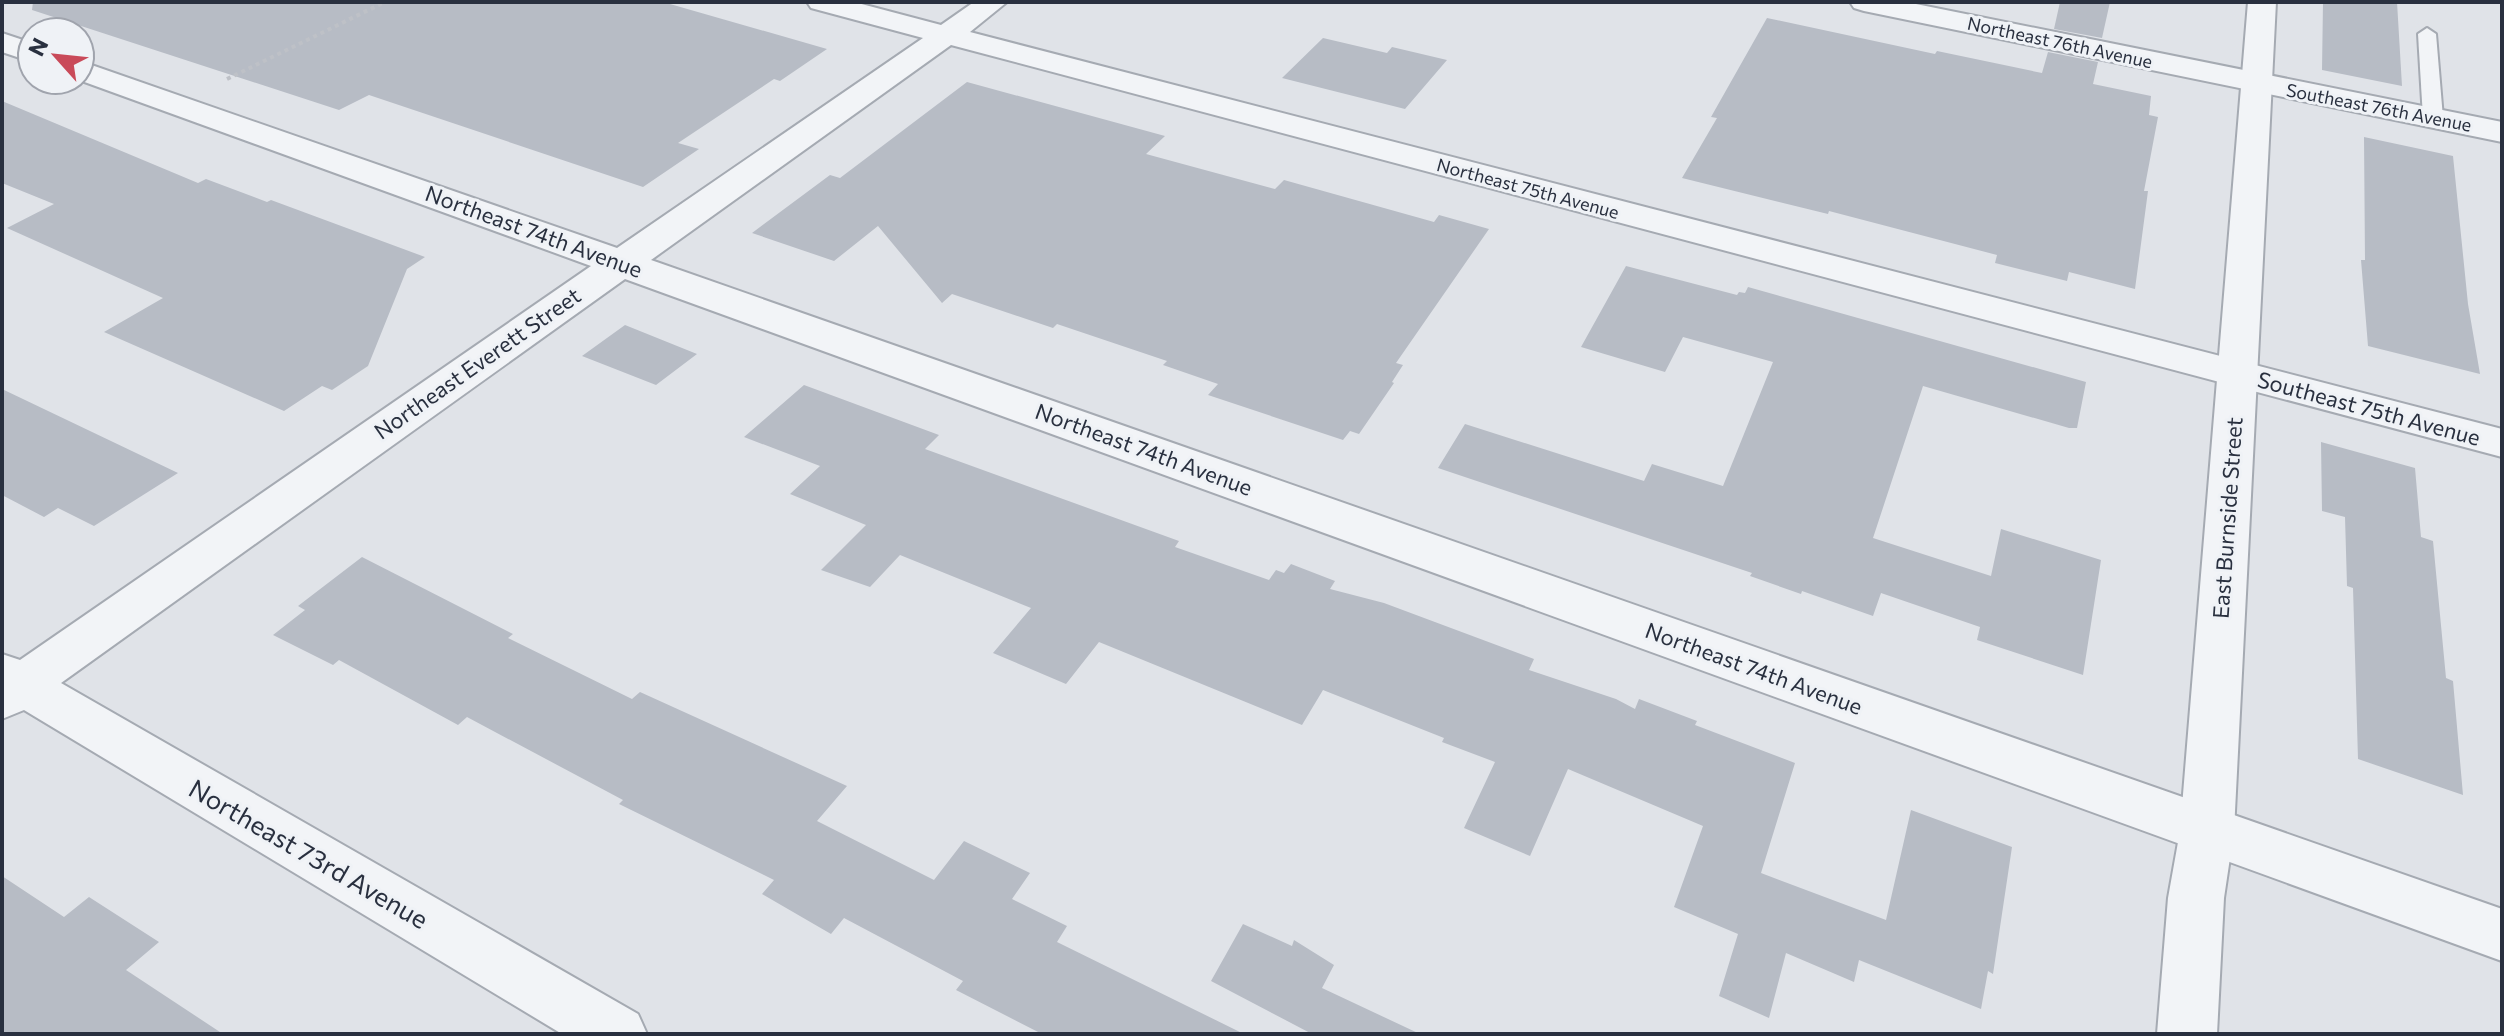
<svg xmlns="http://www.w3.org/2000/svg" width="2504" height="1036" font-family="Commissioner,sans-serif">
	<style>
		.building { fill: #b7bcc5 }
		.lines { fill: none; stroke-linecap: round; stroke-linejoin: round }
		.service-casing { stroke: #a5aab2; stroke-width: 4 }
		.minor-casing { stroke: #a5aab2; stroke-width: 4 }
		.tertiary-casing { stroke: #a5aab2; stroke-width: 4 }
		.path { stroke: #bec1c7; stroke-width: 4; stroke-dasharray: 4 4; stroke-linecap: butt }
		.service { fill: #f2f4f7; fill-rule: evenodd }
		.minor { fill: #f2f4f7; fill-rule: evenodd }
		.tertiary { fill: #f2f4f7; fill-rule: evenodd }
		.labels { text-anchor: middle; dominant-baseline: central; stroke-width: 6; stroke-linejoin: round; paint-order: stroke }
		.far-street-label { font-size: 18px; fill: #29303f; stroke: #eff2f6 }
		.street-label { font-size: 22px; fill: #29303f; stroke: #eff2f6 }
		.near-street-label { font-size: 26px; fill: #29303f; stroke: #eff2f6 }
	</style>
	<rect width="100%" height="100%" fill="#e0e3e8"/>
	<path class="building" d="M 33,2 L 663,2 L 827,49 L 780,81 L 774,79 L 678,143 L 699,149 L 643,187 L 369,95 L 339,110 L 32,10 Z
		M 2060,2 L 2110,2 L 2102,38 L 2054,29 Z
		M 2323,2 L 2397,2 L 2402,86 L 2322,70 Z
		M 1767,18 L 1935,54 L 1937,51 L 2042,73 L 2048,52 L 2098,62 L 2093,84 L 2151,96 L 2149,115 L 2158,117 L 2144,191 L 2148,191 L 2135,289 L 2069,272 L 2067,281 L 1995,263 L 1997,255 L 1829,211 L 1828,214 L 1682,178 L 1717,118 L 1711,117 Z
		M 1323,38 L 1387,53 L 1392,47 L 1447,60 L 1405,109 L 1282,78 Z
		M 967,82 L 1165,136 L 1146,154 L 1275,189 L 1284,180 L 1434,222 L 1439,215 L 1489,229 L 1396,363 L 1403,365 L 1392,382 L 1394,383 L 1359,434 L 1350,431 L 1343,440 L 1208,395 L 1218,384 L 1163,365 L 1167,361 L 1057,324 L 1053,328 L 952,294 L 942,303 L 878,226 L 834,261 L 752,233 L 830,175 L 840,178 Z
		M 2,101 L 198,183 L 206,179 L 267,202 L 271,200 L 425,257 L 407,269 L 368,366 L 332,390 L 322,386 L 284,411 L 104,332 L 163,298 L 7,228 L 54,204 L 2,183 Z
		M 2364,137 L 2453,156 L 2468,304 L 2480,374 L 2368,346 L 2361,260 L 2365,260 Z
		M 1626,266 L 1737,295 L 1739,292 L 1745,293 L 1748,287 L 2086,382 L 2077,428 L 2069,428 L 1923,386 L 1873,538 L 1991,576 L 2001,529 L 2101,560 L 2083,675 L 1977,640 L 1980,627 L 1881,593 L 1873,616 L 1802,591 L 1801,594 L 1750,576 L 1752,573 L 1438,468 L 1465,424 L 1644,481 L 1652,464 L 1723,486 L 1773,362 L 1683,337 L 1665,372 L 1581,347 Z
		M 625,325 L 697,354 L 656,385 L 582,356 Z
		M 804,385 L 939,435 L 925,449 L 1179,541 L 1175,547 L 1269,580 L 1276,570 L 1284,573 L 1291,564 L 1335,581 L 1330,589 L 1384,603 L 1534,659 L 1529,670 L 1616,699 L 1635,709 L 1639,699 L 1697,721 L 1695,725 L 1795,763 L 1761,873 L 1886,920 L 1911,810 L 2012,847 L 1993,974 L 1988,971 L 1981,1009 L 1859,960 L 1854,982 L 1786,953 L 1769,1018 L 1719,996 L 1738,934 L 1674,907 L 1703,826 L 1568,769 L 1530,856 L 1464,828 L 1495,762 L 1442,742 L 1444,738 L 1323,690 L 1302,725 L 1099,642 L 1066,684 L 993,653 L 1031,608 L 900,555 L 870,587 L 821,570 L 866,525 L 790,494 L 820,466 L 744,437 Z
		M 2,389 L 178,473 L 94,526 L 58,508 L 44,517 L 2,495 Z
		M 2321,442 L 2415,468 L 2421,537 L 2433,541 L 2446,678 L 2453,681 L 2463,795 L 2358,759 L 2353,588 L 2347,586 L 2345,517 L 2322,511 Z
		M 362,557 L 513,634 L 508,638 L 632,699 L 640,692 L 847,786 L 817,821 L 934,880 L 964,841 L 1030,873 L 1012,899 L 1067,926 L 1057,942 L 1244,1034 L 1042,1034 L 956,990 L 963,981 L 844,918 L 831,934 L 762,894 L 774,880 L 619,804 L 623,800 L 467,717 L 458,725 L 339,660 L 333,665 L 273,635 L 305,610 L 298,606 Z
		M 2,876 L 64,917 L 89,897 L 159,942 L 126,970 L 223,1034 L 2,1034 Z
		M 1243,924 L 1292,946 L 1294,940 L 1334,965 L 1322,988 L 1420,1034 L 1312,1034 L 1211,981 Z"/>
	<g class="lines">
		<defs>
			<path id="service" d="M 2427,28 L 2436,34 L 2443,118 L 2433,124 L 2423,118 L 2418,34 Z"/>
			<path id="minor" d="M 807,2 L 854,2 L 941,25 L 974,2 L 1007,2 L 970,32 L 2502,429 L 2502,457 L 951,45 L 651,260 L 2502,909 L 2502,961 L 625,279 L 61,683 L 638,1014 L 647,1034 L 562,1034 L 24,710 L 2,719 L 2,654 L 20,660 L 591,266 L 79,80 L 80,61 L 617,248 L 923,38 L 811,8 Z
				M 1850,2 L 1906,2 L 2502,122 L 2502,142 L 1864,11 L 1854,8 Z
				M 2,33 L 32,43 L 32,62 L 2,52 Z"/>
			<path id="tertiary" d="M 2248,2 L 2276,2 L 2234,831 L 2224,898 L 2217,1034 L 2157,1034 L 2168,898 L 2180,831 Z"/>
		</defs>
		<use href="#service" class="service-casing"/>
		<use href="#minor" class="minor-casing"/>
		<use href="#tertiary" class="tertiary-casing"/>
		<path class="path" d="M 227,79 L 385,2"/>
		<use href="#service" class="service"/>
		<use href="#minor" class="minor"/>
		<use href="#tertiary" class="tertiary"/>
	</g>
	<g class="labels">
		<g class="far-street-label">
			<text transform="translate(2060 42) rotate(12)">Northeast 76th Avenue</text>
			<text transform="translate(2379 107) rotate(11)">Southeast 76th Avenue</text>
			<text transform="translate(1528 188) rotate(15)">Northeast 75th Avenue</text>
		</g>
		<g class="street-label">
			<text transform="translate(534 231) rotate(20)">Northeast 74th Avenue</text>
			<text transform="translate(477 363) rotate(-35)">Northeast Everett Street</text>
			<text transform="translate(2369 408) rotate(15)">Southeast 75th Avenue</text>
			<text transform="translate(1144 449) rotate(20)">Northeast 74th Avenue</text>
			<text transform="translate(2227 518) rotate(-86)">East Burnside Street</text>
			<text transform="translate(1754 668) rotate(20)">Northeast 74th Avenue</text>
		</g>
		<g class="near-street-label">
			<text transform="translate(309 853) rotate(30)">Northeast 73rd Avenue</text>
		</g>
	</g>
	<rect width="2504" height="1036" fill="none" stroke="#29303f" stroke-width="8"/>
	<g transform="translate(56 56) rotate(297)"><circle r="38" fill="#eff2f6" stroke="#a0a4ad" stroke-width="2"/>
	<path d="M0-6L14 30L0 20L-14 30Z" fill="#c94a59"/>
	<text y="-12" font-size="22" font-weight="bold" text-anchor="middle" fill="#29303f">N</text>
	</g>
</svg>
